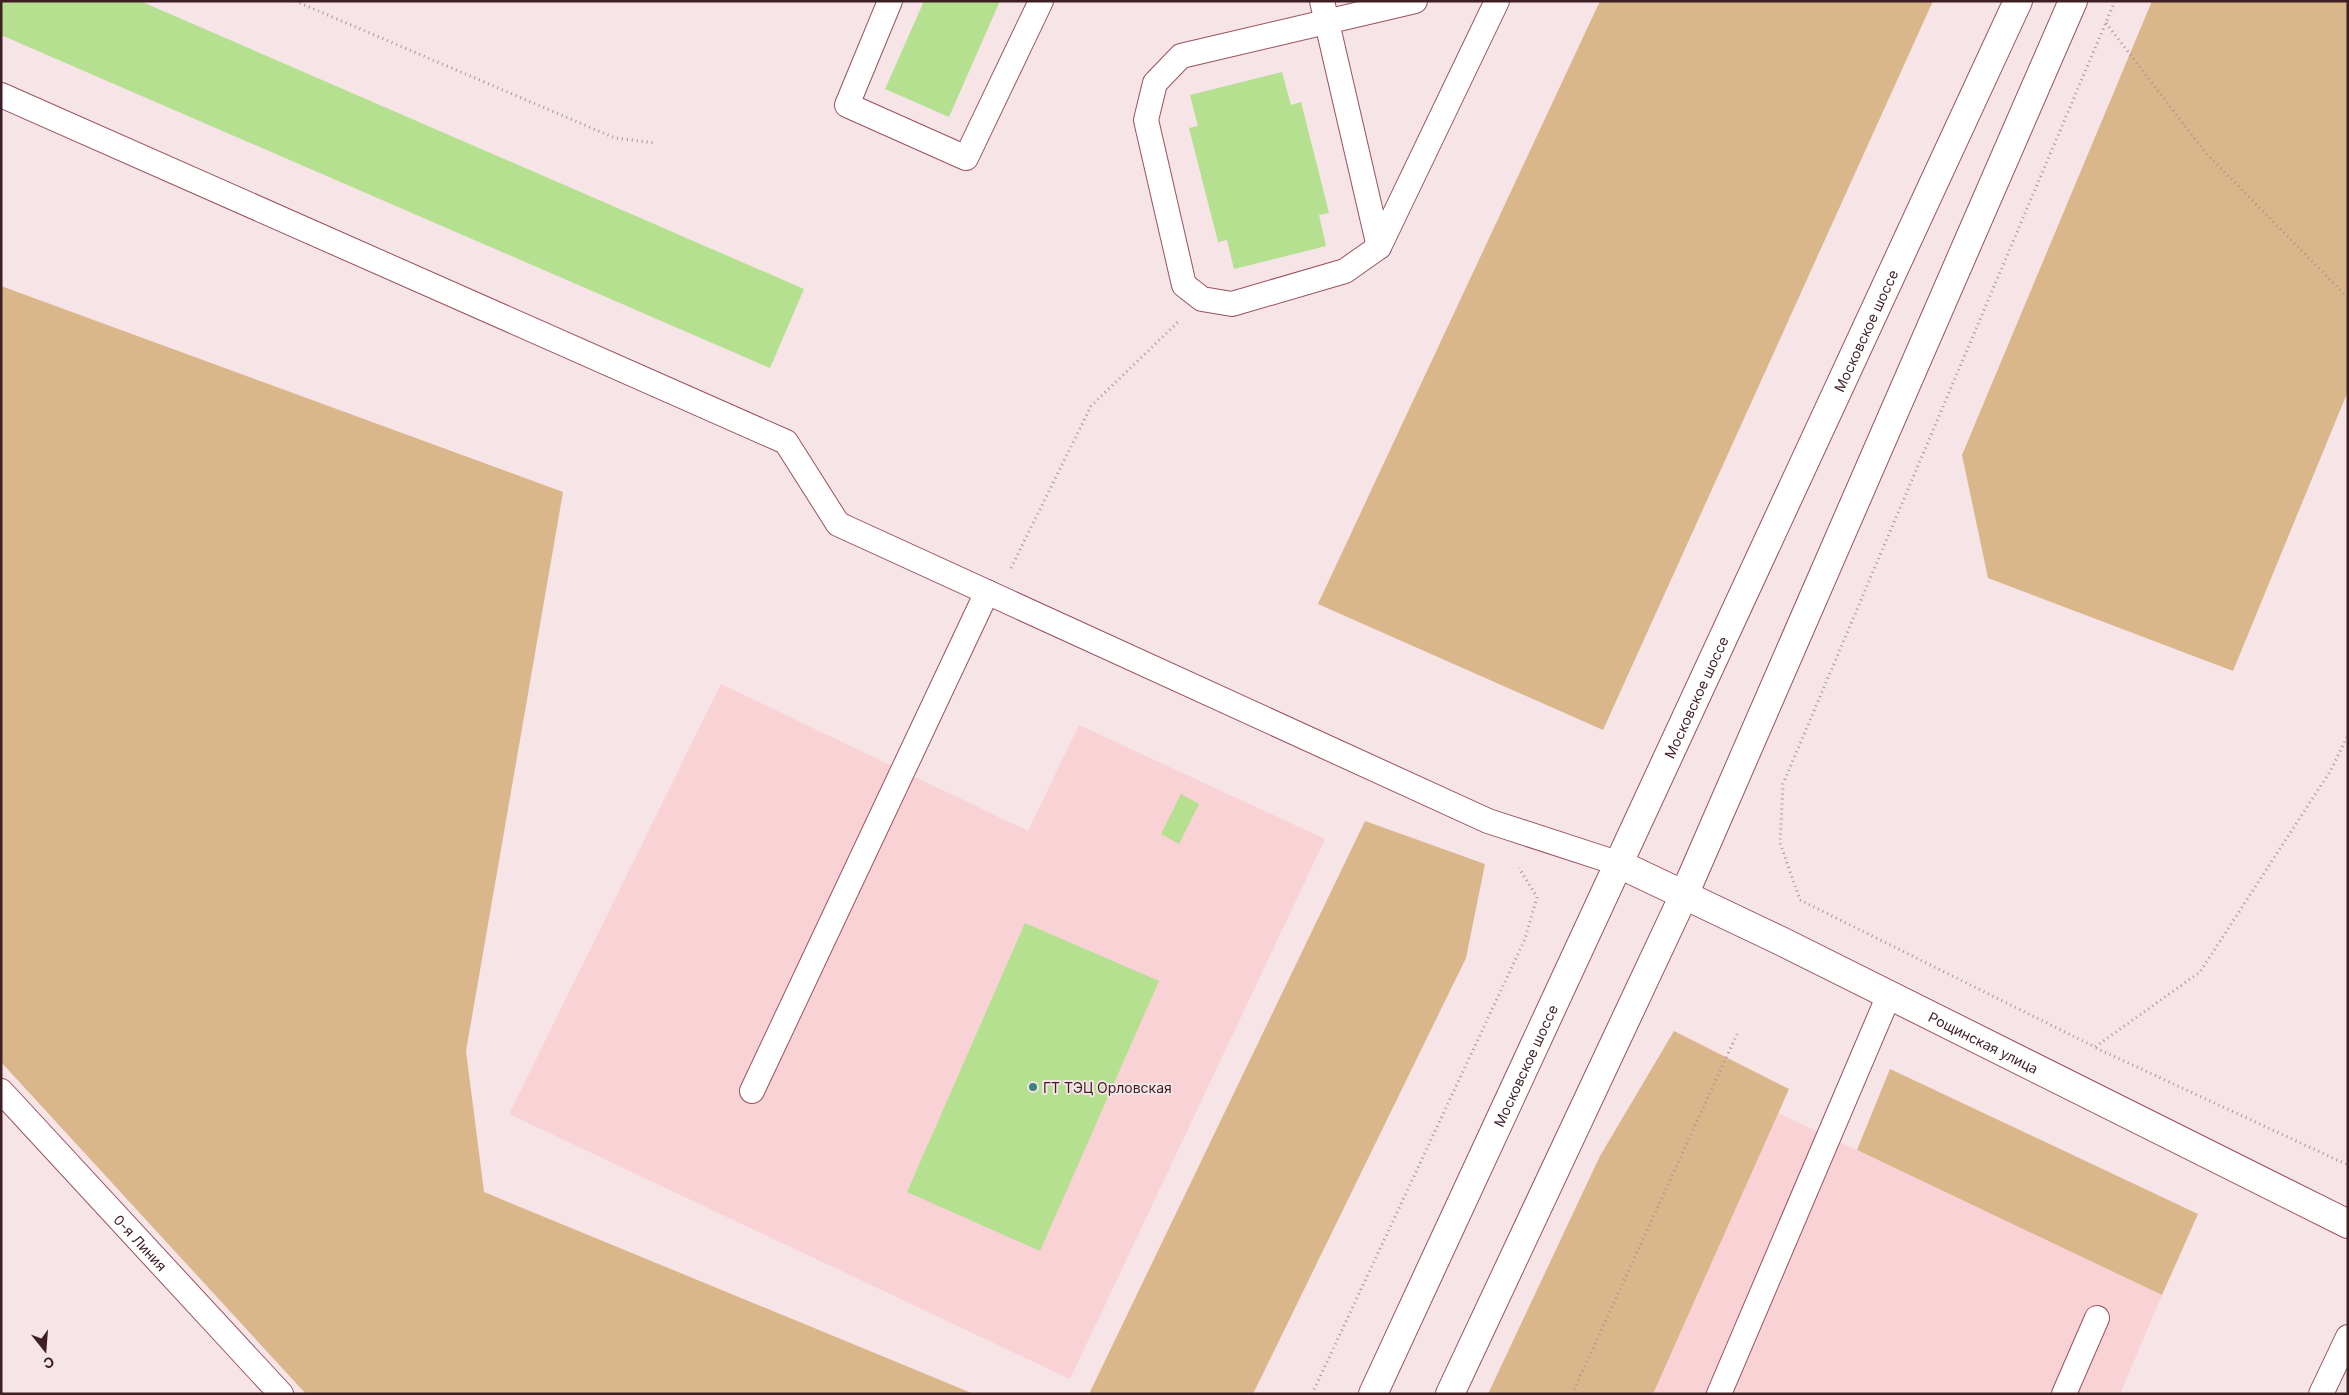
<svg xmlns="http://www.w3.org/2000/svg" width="2349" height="1395" font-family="Inter,sans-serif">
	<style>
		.built { fill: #f8d2d5 }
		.green { fill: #dab68b }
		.building { fill: #b4e090 }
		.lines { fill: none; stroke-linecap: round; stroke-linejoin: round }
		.service-casing { stroke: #9a515c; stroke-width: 26 }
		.secondary-casing { stroke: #9a515c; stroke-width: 30 }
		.primary-casing { stroke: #9a515c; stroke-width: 30 }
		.path { stroke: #ab9396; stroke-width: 3; stroke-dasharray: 1 4; stroke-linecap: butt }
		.service { stroke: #fff; stroke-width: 24 }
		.secondary { stroke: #fff; stroke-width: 28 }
		.primary { stroke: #fff; stroke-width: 28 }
		.poi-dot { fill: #3b8380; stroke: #f6e4e6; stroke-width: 2 }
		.labels { text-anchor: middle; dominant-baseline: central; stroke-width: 4; stroke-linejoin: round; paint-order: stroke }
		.street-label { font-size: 14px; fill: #3e1f23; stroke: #f6e4e6 }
		.poi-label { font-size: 14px; fill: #3e1f23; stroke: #f6e4e6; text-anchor: start }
	</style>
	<rect width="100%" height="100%" fill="#f6e4e6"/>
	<path class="built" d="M 721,684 L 1028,831 L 1079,725 L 1325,839 L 1070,1379 L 509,1114 Z
		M 1778,1113 L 2162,1295 L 2120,1394 L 1653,1394 Z"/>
	<path class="green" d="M 1600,1 L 1933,1 L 1603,730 L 1318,604 Z
		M 2152,1 L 2348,1 L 2348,391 L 2233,671 L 1988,578 L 1962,455 Z
		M 1,286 L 563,492 L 466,1051 L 484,1192 L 974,1394 L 306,1394 L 1,1062 Z
		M 1365,821 L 1485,864 L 1466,958 L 1253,1394 L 1089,1394 Z
		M 1674,1031 L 1789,1089 L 1653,1394 L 1488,1394 L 1600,1156 Z
		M 1890,1069 L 2198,1214 L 2162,1295 L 1857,1150 Z"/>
	<path class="building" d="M 1,1 L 140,1 L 804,289 L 770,368 L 1,35 Z
		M 924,1 L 1000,1 L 949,117 L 885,89 Z
		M 1282,72 L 1291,105 L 1301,102 L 1329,213 L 1319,215 L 1326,246 L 1234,269 L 1227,240 L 1218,242 L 1189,128 L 1198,126 L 1190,95 Z
		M 1181,794 L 1199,804 L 1179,844 L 1161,834 Z
		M 1025,923 L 1159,981 L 1040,1251 L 907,1192 Z"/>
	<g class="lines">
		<defs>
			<g id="service">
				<path d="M 890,1 L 847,105 L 966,158 L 1041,1"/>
				<path d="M 1322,1 L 1379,247"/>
				<path d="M 1415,1 L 1181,56 L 1155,83 L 1146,120 L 1184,285 L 1202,299 L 1232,304 L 1345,271 L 1379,247 L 1497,1"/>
				<path d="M 1,95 L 786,442 L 838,524 L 1488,821 L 1617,863"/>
				<path id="s1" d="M 1,1091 L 281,1394"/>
				<path d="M 752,1091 L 987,592"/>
				<path d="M 1719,1394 L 1889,995"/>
				<path d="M 2064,1394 L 2097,1318"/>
				<path d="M 2321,1394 L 2348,1337"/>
			</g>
			<g id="secondary">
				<path id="s2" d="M 1617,863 L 1781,941 L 2348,1224"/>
			</g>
			<g id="primary">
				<path id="s3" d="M 1373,1394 L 2018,1"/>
				<path d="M 1450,1394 L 1684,895 L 2073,1"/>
			</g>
		</defs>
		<use href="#service" class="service-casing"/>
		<use href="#secondary" class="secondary-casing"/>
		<use href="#primary" class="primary-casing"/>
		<path class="path" d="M 295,1 L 615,138 L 655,143
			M 2115,1 L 1783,784 L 1780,843 L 1800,900 L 2095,1047 L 2200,972 L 2331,770 L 2348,735
			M 2106,23 L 2205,152 L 2348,298
			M 1011,568 L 1091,406 L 1178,322
			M 2096,1048 L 2348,1165
			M 1312,1394 L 1525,939 L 1537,897 L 1519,868
			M 1572,1394 L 1738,1032"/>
		<use href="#service" class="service"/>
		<use href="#secondary" class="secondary"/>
		<use href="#primary" class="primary"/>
	</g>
	<circle class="poi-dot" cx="1033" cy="1087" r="5"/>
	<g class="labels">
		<g class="street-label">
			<text stroke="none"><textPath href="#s3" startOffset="1172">Московское шоссе</textPath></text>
			<text stroke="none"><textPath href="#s3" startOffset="768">Московское шоссе</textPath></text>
			<text stroke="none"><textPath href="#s2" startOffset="408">Рощинская улица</textPath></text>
			<text stroke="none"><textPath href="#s3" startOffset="362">Московское шоссе</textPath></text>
			<text stroke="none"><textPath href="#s1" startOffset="206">0-я Линия</textPath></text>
		</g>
		<g class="poi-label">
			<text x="1043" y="1087">ГТ ТЭЦ Орловская</text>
		</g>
	</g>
	<rect width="2349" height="1395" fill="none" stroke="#3e1f23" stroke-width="5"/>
	<g transform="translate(45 1350) rotate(163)" stroke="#f6e4e6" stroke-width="4" paint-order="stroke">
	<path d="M0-4L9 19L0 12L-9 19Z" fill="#3e1f23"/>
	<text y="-8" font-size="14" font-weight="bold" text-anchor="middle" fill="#3e1f23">С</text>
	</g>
</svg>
